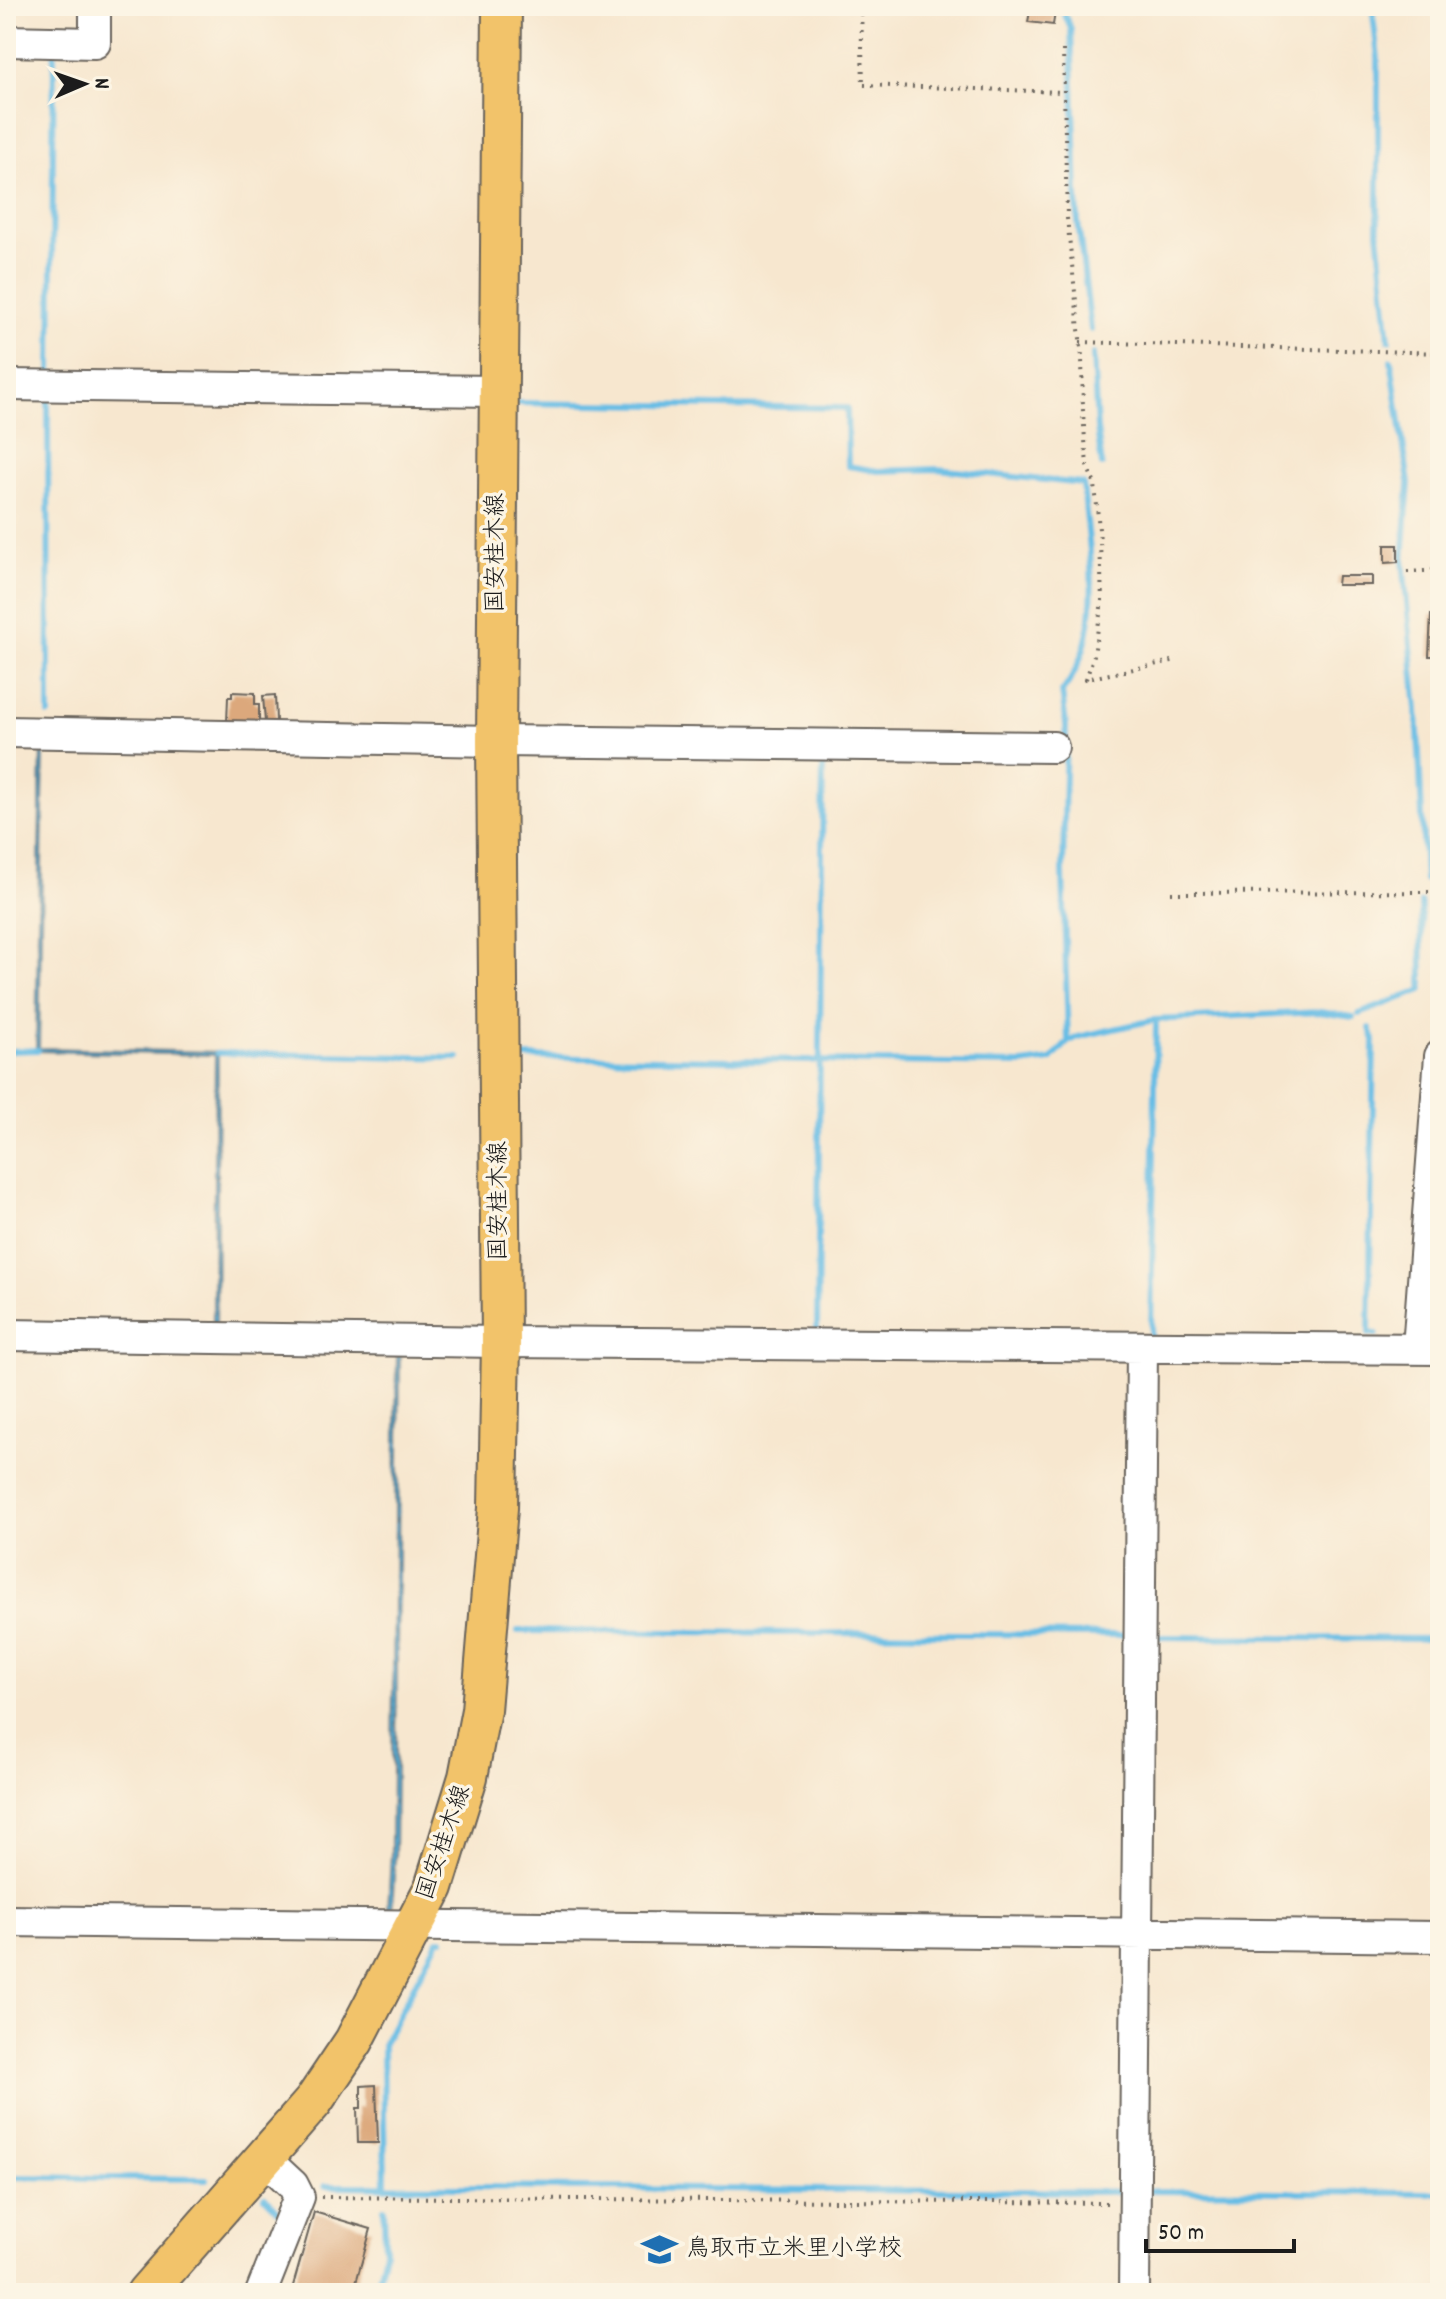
<svg xmlns="http://www.w3.org/2000/svg" width="1446" height="2299" font-family="Dekko,'Klee One',sans-serif">
	<style>
		.water { fill: #68bde5; stroke: #426c80; stroke-width: 2 }
		.lines { fill: none; stroke-linecap: round; stroke-linejoin: round }
		.stream { stroke: #68bde5; stroke-width: 6 }
		.building { fill: #dca87b }
		.minor-casing { stroke: #69635b; stroke-width: 34 }
		.major-casing { stroke: #69635b; stroke-width: 42 }
		.path { stroke: #69635b; stroke-width: 4; stroke-dasharray: 2 6; stroke-linecap: butt }
		.minor { stroke: #fff; stroke-width: 30 }
		.major { stroke: #f2c36a; stroke-width: 38 }
		.labels { text-anchor: middle; dominant-baseline: central; stroke-width: 7; stroke-linejoin: round; paint-order: stroke }
		.street-label { font-size: 24px; fill: #1c1c1c; stroke: #fcf5e5 }
		.poi-label { font-size: 24px; fill: #1c1c1c; stroke: #fcf5e5; text-anchor: start }
	</style>
	<rect width="100%" height="100%" fill="#fcf5e5"/>
	<filter id="ink" filterUnits="userSpaceOnUse"><feTurbulence type="fractalNoise" baseFrequency=".0125" numOctaves="2"/><feDisplacementMap in="SourceGraphic" scale="16" xChannelSelector="R" yChannelSelector="G"/><feConvolveMatrix kernelMatrix="1 2 1 2 8 2 1 2 1" color-interpolation-filters="sRGB"/></filter>
	<filter id="wash" filterUnits="userSpaceOnUse"><feTurbulence type="fractalNoise" baseFrequency=".006" numOctaves="4" result="noise"/><feDisplacementMap in="SourceGraphic" scale="32" xChannelSelector="R" yChannelSelector="G"/><feGaussianBlur stdDeviation="1.8" result="paint"/><feColorMatrix in="noise" values="0 0 0 0 0 0 0 0 0 0 0 0 0 0 0 0 0 1.4 0 .05"/><feComposite in="paint" operator="in"/></filter>
	<g filter="url(#wash)">
		<rect width="100%" height="100%" fill="#f7e7cf"/>
		<path class="water" d="M 44,744 L 39,1048 L 218,1052 L 216,1326 L 213,1325 L 215,1055 L 36,1051 L 41,746 Z
			M 400,1352 L 395,1853 L 392,1913 L 388,1913 L 391,1855 L 397,1354 Z"/>
		<g class="lines">
			<path class="stream" d="M 1061,6 L 1071,29 L 1078,221 L 1091,330
				M 1372,6 L 1378,58 L 1378,231 L 1389,340
				M 1093,354 L 1097,428 L 1102,465
				M 1391,360 L 1409,483 L 1403,560 L 1417,710 L 1425,880
				M 51,376 L 54,49
				M 48,399 L 49,714
				M 518,403 L 847,408 L 848,466 L 878,471 L 937,469 L 1083,484 C 1089,551 1107,634 1062,692 L 1066,725 L 1063,872 L 1068,1042
				M 46,749 L 78,748
				M 1359,1014 L 1422,990 L 1421,903
				M 1370,1028 L 1374,1040 L 1369,1333 L 1376,1334
				M 6,1051 L 38,1050
				M 217,1053 L 459,1058
				M 514,1057 L 1022,1064 L 1051,1060 L 1068,1042 L 1078,1037 L 1154,1020 L 1320,1012 L 1353,1017
				M 1435,1334 L 1440,1334
				M 817,1335 L 823,754
				M 1151,1337 L 1156,1025
				M 518,1631 L 1124,1635
				M 1151,1637 L 1440,1639
				M 6,2177 L 206,2179
				M 325,2186 L 1120,2192
				M 385,2187 L 383,2045 L 438,1940 L 442,1940
				M 1145,2191 L 1440,2193
				M 265,2197 L 278,2211
				M 376,2293 L 385,2251 L 384,2208"/>
		</g>
		<g id="blocks">
			<path class="building" d="M 1031,6 L 1056,6 L 1053,25 L 1028,22 Z
				M 1385,545 L 1398,545 L 1398,562 L 1385,563 Z
				M 1338,576 L 1372,576 L 1372,585 L 1337,585 Z
				M 1431,615 L 1440,615 L 1440,656 L 1429,656 Z
				M 232,692 L 255,693 L 255,704 L 259,704 L 259,724 L 227,722 L 228,697 L 232,697 Z
				M 275,695 L 276,721 L 265,721 L 263,696 Z
				M 376,2085 L 378,2143 L 358,2143 L 357,2108 L 361,2108 L 361,2086 Z
				M 314,2212 L 371,2229 L 353,2293 L 291,2293 Z"/>
		</g>
	</g>
	<g filter="url(#ink)">
		<use href="#blocks" fill-opacity="0" stroke="#69635b" stroke-width="2"/>
		<g class="lines">
			<defs>
				<path id="minor" d="M 6,41 L 95,43 L 95,6
					M 6,385 L 499,391
					M 6,732 L 496,741 L 1053,747
					M 6,1335 L 501,1342 L 1440,1349
					M 1418,1348 L 1440,1056
					M 6,1921 L 1440,1937
					M 261,2293 L 299,2197 L 293,2185 L 265,2159
					M 1134,2293 L 1142,1347"/>
				<path id="major" d="M 146,2293 L 313,2102 L 354,2041 L 434,1887 L 468,1777 L 481,1710 L 498,1508 L 501,1342 L 496,741 L 502,6"/>
			</defs>
			<use href="#minor" class="minor-casing"/>
			<use href="#major" class="major-casing"/>
			<path class="path" d="M 861,6 L 863,85 L 1063,92
				M 1063,50 L 1067,218 L 1082,357 L 1083,413 L 1087,466 L 1095,484 L 1100,541 L 1102,601 L 1094,655 L 1086,679 L 1177,660
				M 1080,342 L 1440,353
				M 1407,572 L 1440,570
				M 1171,893 L 1440,892
				M 321,2197 L 1112,2203"/>
			<use href="#minor" class="minor"/>
			<use href="#major" class="major"/>
		</g>
	</g>
	<defs>
		<symbol id="school-bare" viewBox="-9 -9 18 18"><path d="M0-5L7-2L0 1L-7-2ZM-4 1L0 2.5L4 1V4Q0 6-4 4Z" fill="#1f6fb2" stroke="#fcf5e5" stroke-width="2.5" paint-order="stroke"/></symbol>
	</defs>
	<g fill-rule="evenodd">
		<use href="#school-bare" x="634" y="2224" width="51" height="51"/>
	</g>
	<g class="labels">
		<g class="street-label">
			<text transform="translate(497 553) rotate(-90)">国安桂木線</text>
			<text transform="translate(500 1201) rotate(-90)">国安桂木線</text>
			<text transform="translate(445 1843) rotate(-71)">国安桂木線</text>
		</g>
		<g class="poi-label">
			<text x="686" y="2250">鳥取市立米里小学校</text>
		</g>
	</g>
	<rect width="1446" height="2299" fill="none" stroke="#fcf5e5" stroke-width="32"/>
	<g transform="translate(84 84) rotate(88)" stroke="#fcf5e5" stroke-width="6" paint-order="stroke">
	<path d="M0-6L14 30L0 20L-14 30Z" fill="#1c1c1c"/>
	<text y="-12" font-size="22" font-weight="bold" text-anchor="middle" fill="#1c1c1c">N</text>
	</g>
	<path d="M1146 2239v12h148v-12" fill="none" stroke="#1c1c1c" stroke-width="4"/>
	<text x="1158" y="2239" font-size="24" fill="#1c1c1c" stroke="#fcf5e5" stroke-width="6" paint-order="stroke">50 m</text>
</svg>
